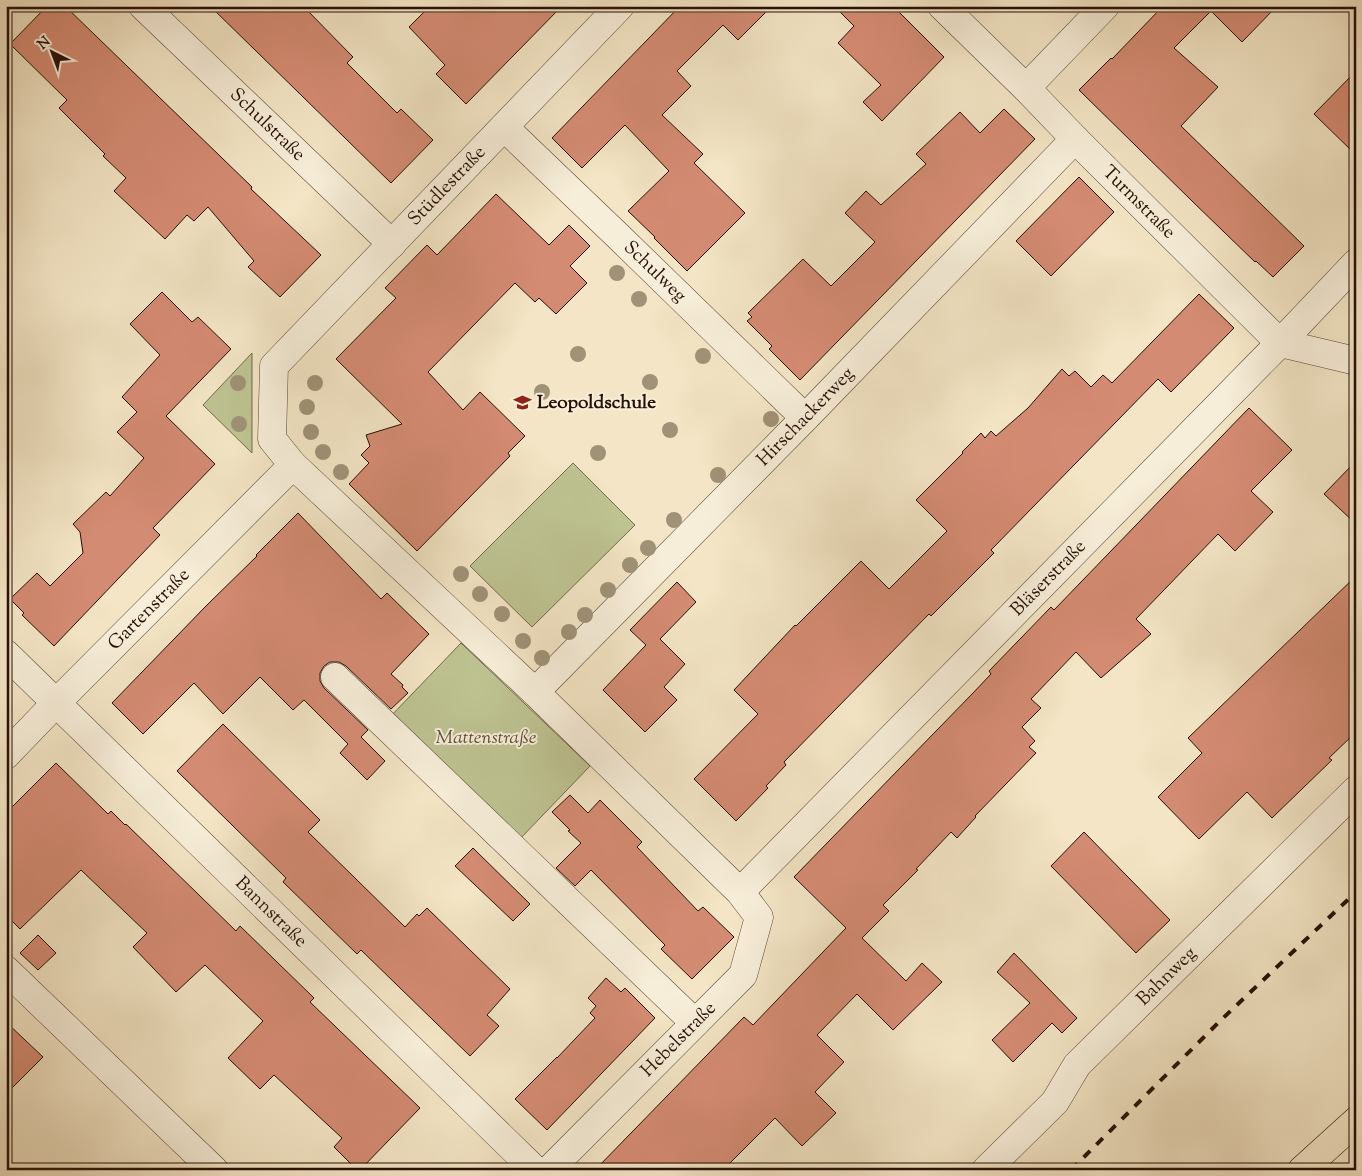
<svg xmlns="http://www.w3.org/2000/svg" width="1362" height="1176" font-family="'Sorts Mill Goudy',serif">
	<style>
		.green { fill: #bec392; stroke: #72694c }
		.building { fill: #d48b73; stroke: #270f06 }
		.lines { fill: none; stroke-linecap: round; stroke-linejoin: round }
		.minor-casing { stroke: #5a4436; stroke-width: 29 }
		.major-casing { stroke: #270f06; stroke-width: 29 }
		.minor { stroke: #f7eed9; stroke-width: 28 }
		.major { stroke: #f3e5c5; stroke-width: 28 }
		.rail { stroke: #270f06; stroke-width: 4; stroke-dasharray: 9 9; stroke-linecap: butt }
		.tree { fill: #a09277 }
		.labels { text-anchor: middle; dominant-baseline: central; stroke-width: 4; stroke-linejoin: round; paint-order: stroke }
		.street-label { font-size: 19px; fill: #270f06; stroke: #f7eed9 }
		.poi-label { font-size: 19px; font-weight: bold; fill: #270f06; stroke: #f7eed9; text-anchor: start }
		.park-label { font-size: 19px; font-style: italic; fill: #5c4e37; stroke: #f7eed9 }
	</style>
	<rect width="100%" height="100%" fill="#f3e5c5"/>
	<filter id="stains"><feTurbulence type="fractalNoise" baseFrequency=".004" numOctaves="4"/><feColorMatrix values="0 0 0 0 .2 0 0 0 0 .09 0 0 0 0 .02 0 0 0 .5 -.17"/></filter>
	<radialGradient id="worn" r=".72"><stop offset=".6" stop-color="#630" stop-opacity="0"/><stop offset="1" stop-color="#630" stop-opacity=".3"/></radialGradient>
	<path class="green" d="M 252,353 L 252,453 L 203,405 Z
		M 573,463 L 635,525 L 532,627 L 470,566 Z
		M 461,643 L 590,766 L 518,841 L 389,718 Z"/>
	<path class="building" d="M 47,6 L 65,6 L 252,187 L 251,189 L 321,255 L 280,297 L 248,267 L 254,261 L 208,207 L 194,221 L 187,215 L 165,239 L 114,191 L 126,178 L 103,156 L 105,154 L 59,108 L 67,100 L 10,44 Z
		M 210,6 L 303,6 L 353,57 L 347,63 L 397,113 L 401,109 L 433,140 L 391,183 Z
		M 430,6 L 562,6 L 466,104 L 436,74 L 445,65 L 409,27 Z
		M 680,6 L 772,6 L 738,40 L 723,25 L 677,71 L 691,86 L 662,115 L 703,154 L 694,163 L 745,213 L 687,271 L 654,238 L 655,237 L 628,211 L 669,171 L 625,125 L 582,168 L 552,138 Z
		M 834,6 L 893,6 L 944,57 L 882,121 L 863,102 L 881,85 L 838,43 L 854,26 Z
		M 1163,6 L 1277,6 L 1242,42 L 1211,11 L 1174,48 L 1218,87 L 1181,126 L 1304,246 L 1273,277 L 1256,261 L 1255,262 L 1192,201 L 1079,90 L 1111,58 L 1112,59 Z
		M 1356,71 L 1356,155 L 1314,114 Z
		M 1004,109 L 1035,139 L 800,380 L 769,349 L 772,346 L 747,321 L 752,317 L 748,313 L 803,259 L 831,286 L 875,242 L 845,213 L 866,191 L 881,205 L 926,164 L 916,154 L 960,112 L 980,133 Z
		M 1079,177 L 1114,212 L 1051,276 L 1016,241 Z
		M 496,194 L 549,245 L 569,225 L 590,246 L 570,266 L 587,283 L 556,314 L 539,298 L 535,302 L 515,283 L 428,372 L 463,410 L 480,392 L 525,436 L 508,453 L 510,456 L 417,551 L 349,484 L 369,463 L 361,455 L 370,446 L 366,435 L 402,424 L 336,359 L 396,298 L 385,288 L 427,245 L 437,255 Z
		M 162,292 L 192,322 L 198,317 L 231,349 L 166,416 L 215,464 L 153,528 L 160,535 L 54,646 L 22,615 L 24,613 L 10,599 L 37,573 L 50,586 L 83,553 L 80,532 L 73,524 L 106,492 L 110,496 L 144,458 L 117,432 L 137,412 L 122,397 L 160,355 L 130,324 Z
		M 1199,294 L 1234,328 L 1171,392 L 1158,379 L 991,550 L 994,553 L 931,616 L 929,614 L 784,762 L 786,765 L 766,786 L 768,788 L 736,821 L 694,779 L 758,714 L 734,690 L 795,625 L 796,626 L 861,561 L 889,589 L 947,531 L 916,500 L 963,453 L 962,452 L 981,433 L 985,438 L 991,431 L 996,436 L 1028,408 L 1062,369 L 1069,376 L 1075,371 L 1091,387 L 1103,375 L 1112,383 Z
		M 1249,408 L 1292,450 L 1251,491 L 1273,512 L 1235,551 L 1218,534 L 1136,619 L 1151,634 L 1101,678 L 1076,652 L 1031,699 L 1041,708 L 1022,727 L 1035,741 L 1029,747 L 1036,753 L 975,816 L 976,817 L 957,838 L 951,832 L 916,869 L 918,870 L 883,905 L 889,911 L 862,938 L 906,981 L 922,963 L 942,982 L 893,1030 L 857,994 L 817,1035 L 844,1062 L 815,1092 L 836,1113 L 802,1146 L 775,1118 L 723,1170 L 595,1170 L 744,1017 L 753,1025 L 846,928 L 794,877 L 973,693 L 991,674 L 989,671 L 1051,607 L 1054,610 Z
		M 1356,461 L 1356,524 L 1324,494 Z
		M 298,513 L 381,599 L 387,593 L 429,634 L 391,674 L 403,685 L 402,687 L 408,693 L 391,709 L 346,666 L 339,662 L 330,662 L 324,666 L 320,673 L 320,681 L 324,688 L 368,730 L 361,737 L 385,761 L 367,780 L 340,753 L 348,744 L 304,700 L 293,710 L 260,677 L 223,714 L 194,683 L 143,734 L 112,703 L 206,606 L 257,556 L 256,555 Z
		M 1356,576 L 1356,732 L 1329,758 L 1332,760 L 1272,818 L 1247,792 L 1199,839 L 1158,797 L 1202,753 L 1188,738 Z
		M 677,582 L 696,602 L 660,639 L 685,664 L 664,687 L 677,700 L 645,732 L 603,690 L 646,645 L 630,630 Z
		M 223,724 L 320,820 L 308,832 L 405,927 L 417,914 L 419,916 L 427,908 L 510,989 L 487,1015 L 499,1026 L 470,1056 L 361,950 L 357,954 L 283,882 L 286,878 L 177,771 Z
		M 56,763 L 108,814 L 111,811 L 125,825 L 126,824 L 236,931 L 240,926 L 314,998 L 310,1002 L 420,1108 L 360,1170 L 357,1170 L 334,1147 L 342,1138 L 274,1075 L 260,1089 L 228,1058 L 263,1021 L 205,965 L 176,992 L 133,947 L 147,933 L 81,870 L 20,929 L 6,915 L 6,813 Z
		M 570,795 L 588,813 L 600,800 L 642,842 L 637,847 L 698,911 L 703,907 L 734,937 L 692,979 L 661,949 L 665,945 L 591,870 L 575,886 L 556,868 L 581,843 L 568,831 L 570,830 L 552,812 Z
		M 1084,832 L 1170,920 L 1136,953 L 1051,866 Z
		M 473,848 L 530,904 L 513,921 L 455,866 Z
		M 38,935 L 56,953 L 38,970 L 20,953 Z
		M 1014,953 L 1077,1018 L 1062,1033 L 1052,1023 L 1013,1062 L 992,1040 L 1030,1003 L 997,972 Z
		M 606,978 L 621,992 L 625,988 L 655,1018 L 547,1130 L 515,1099 L 557,1057 L 557,1058 L 595,1018 L 590,1013 L 596,1006 L 588,998 Z
		M 6,1022 L 43,1057 L 6,1094 Z"/>
	<g class="lines">
		<defs>
			<g id="minor">
				<path id="s1" d="M 143,6 L 392,244"/>
				<path id="s2" d="M 942,6 L 1026,88 L 1075,139 L 1280,343 L 1356,361"/>
				<path d="M 1026,88 L 1105,6"/>
				<path id="s3" d="M 504,127 L 619,237 L 805,418"/>
				<path id="s4" d="M 6,654 L 535,1170"/>
				<path d="M 335,677 L 695,1023"/>
				<path id="s5" d="M 535,692 L 805,418 L 1075,139"/>
				<path id="s6" d="M 6,755 L 56,703 L 293,465"/>
				<path id="s7" d="M 740,892 L 1280,343 L 1356,263"/>
				<path d="M 6,970 L 214,1170"/>
				<path id="s8" d="M 549,1170 L 743,975 L 759,917 L 740,892 L 535,692 L 293,465 L 272,439 L 274,366 L 620,6"/>
				<path id="s9" d="M 986,1170 L 1055,1102 L 1077,1065 L 1356,790"/>
			</g>
			<path id="major" d="M 1302,1170 L 1356,1121"/>
		</defs>
		<use href="#minor" class="minor-casing"/>
		<use href="#major" class="major-casing"/>
		<use href="#minor" class="minor"/>
		<use href="#major" class="major"/>
		<path class="rail" d="M 1071,1170 L 1221,1020 L 1356,892"/>
	</g>
	<g class="tree">
		<circle cx="617" cy="273" r="8"/>
		<circle cx="639" cy="299" r="8"/>
		<circle cx="578" cy="354" r="8"/>
		<circle cx="703" cy="356" r="8"/>
		<circle cx="650" cy="382" r="8"/>
		<circle cx="238" cy="383" r="8"/>
		<circle cx="315" cy="383" r="8"/>
		<circle cx="542" cy="392" r="8"/>
		<circle cx="307" cy="407" r="8"/>
		<circle cx="771" cy="419" r="8"/>
		<circle cx="239" cy="424" r="8"/>
		<circle cx="670" cy="430" r="8"/>
		<circle cx="311" cy="432" r="8"/>
		<circle cx="323" cy="452" r="8"/>
		<circle cx="598" cy="453" r="8"/>
		<circle cx="341" cy="472" r="8"/>
		<circle cx="718" cy="475" r="8"/>
		<circle cx="674" cy="520" r="8"/>
		<circle cx="648" cy="548" r="8"/>
		<circle cx="630" cy="565" r="8"/>
		<circle cx="461" cy="574" r="8"/>
		<circle cx="608" cy="590" r="8"/>
		<circle cx="480" cy="594" r="8"/>
		<circle cx="502" cy="614" r="8"/>
		<circle cx="585" cy="615" r="8"/>
		<circle cx="569" cy="632" r="8"/>
		<circle cx="523" cy="641" r="8"/>
		<circle cx="542" cy="658" r="8"/>
	</g>
	<defs>
		<symbol id="school-bare" viewBox="-9 -9 18 18"><path d="M0-5L7-2L0 1L-7-2ZM-4 1L0 2.5L4 1V4Q0 6-4 4Z" fill="#8f2418" stroke="#f7eed9" stroke-width="2.5" paint-order="stroke"/></symbol>
	</defs>
	<g fill-rule="evenodd">
		<use href="#school-bare" x="510" y="390" width="25" height="25"/>
	</g>
	<g class="labels">
		<g class="street-label">
			<text stroke="none"><textPath href="#s1" startOffset="172">Schulstraße</textPath></text>
			<text stroke="none"><textPath href="#s8" startOffset="1341">Stüdlestraße</textPath></text>
			<text stroke="none"><textPath href="#s2" startOffset="278">Turmstraße</textPath></text>
			<text stroke="none"><textPath href="#s3" startOffset="209">Schulweg</textPath></text>
			<text stroke="none"><textPath href="#s5" startOffset="386">Hirschackerweg</textPath></text>
			<text stroke="none"><textPath href="#s7" startOffset="440">Bläserstraße</textPath></text>
			<text stroke="none"><textPath href="#s6" startOffset="204">Gartenstraße</textPath></text>
			<text stroke="none"><textPath href="#s4" startOffset="370">Bannstraße</textPath></text>
			<text stroke="none"><textPath href="#s9" startOffset="266">Bahnweg</textPath></text>
			<text stroke="none"><textPath href="#s8" startOffset="184">Hebelstraße</textPath></text>
		</g>
		<g class="poi-label">
			<text x="537" y="403">Leopoldschule</text>
		</g>
		<g class="park-label">
			<text x="486" y="738">Mattenstraße</text>
		</g>
	</g>
	<rect width="1362" height="1176" fill="none" stroke="#f3e5c5" stroke-width="25"/>
	<rect x="8" y="8" width="1347" height="1161" fill="none" stroke="#270f06" stroke-width="2.5"/>
	<rect x="12" y="12" width="1337" height="1151" fill="none" stroke="#270f06"/>
	<g transform="translate(52 52) rotate(318)" stroke="#f7eed9" stroke-width="4" paint-order="stroke">
	<path d="M0-4L9 19L0 12L-9 19Z" fill="#270f06"/>
	<text y="-8" font-size="14" font-weight="bold" text-anchor="middle" fill="#270f06">N</text>
	</g>
	<rect width="100%" height="100%" filter="url(#stains)"/>
	<rect width="100%" height="100%" fill="url(#worn)"/>
</svg>
